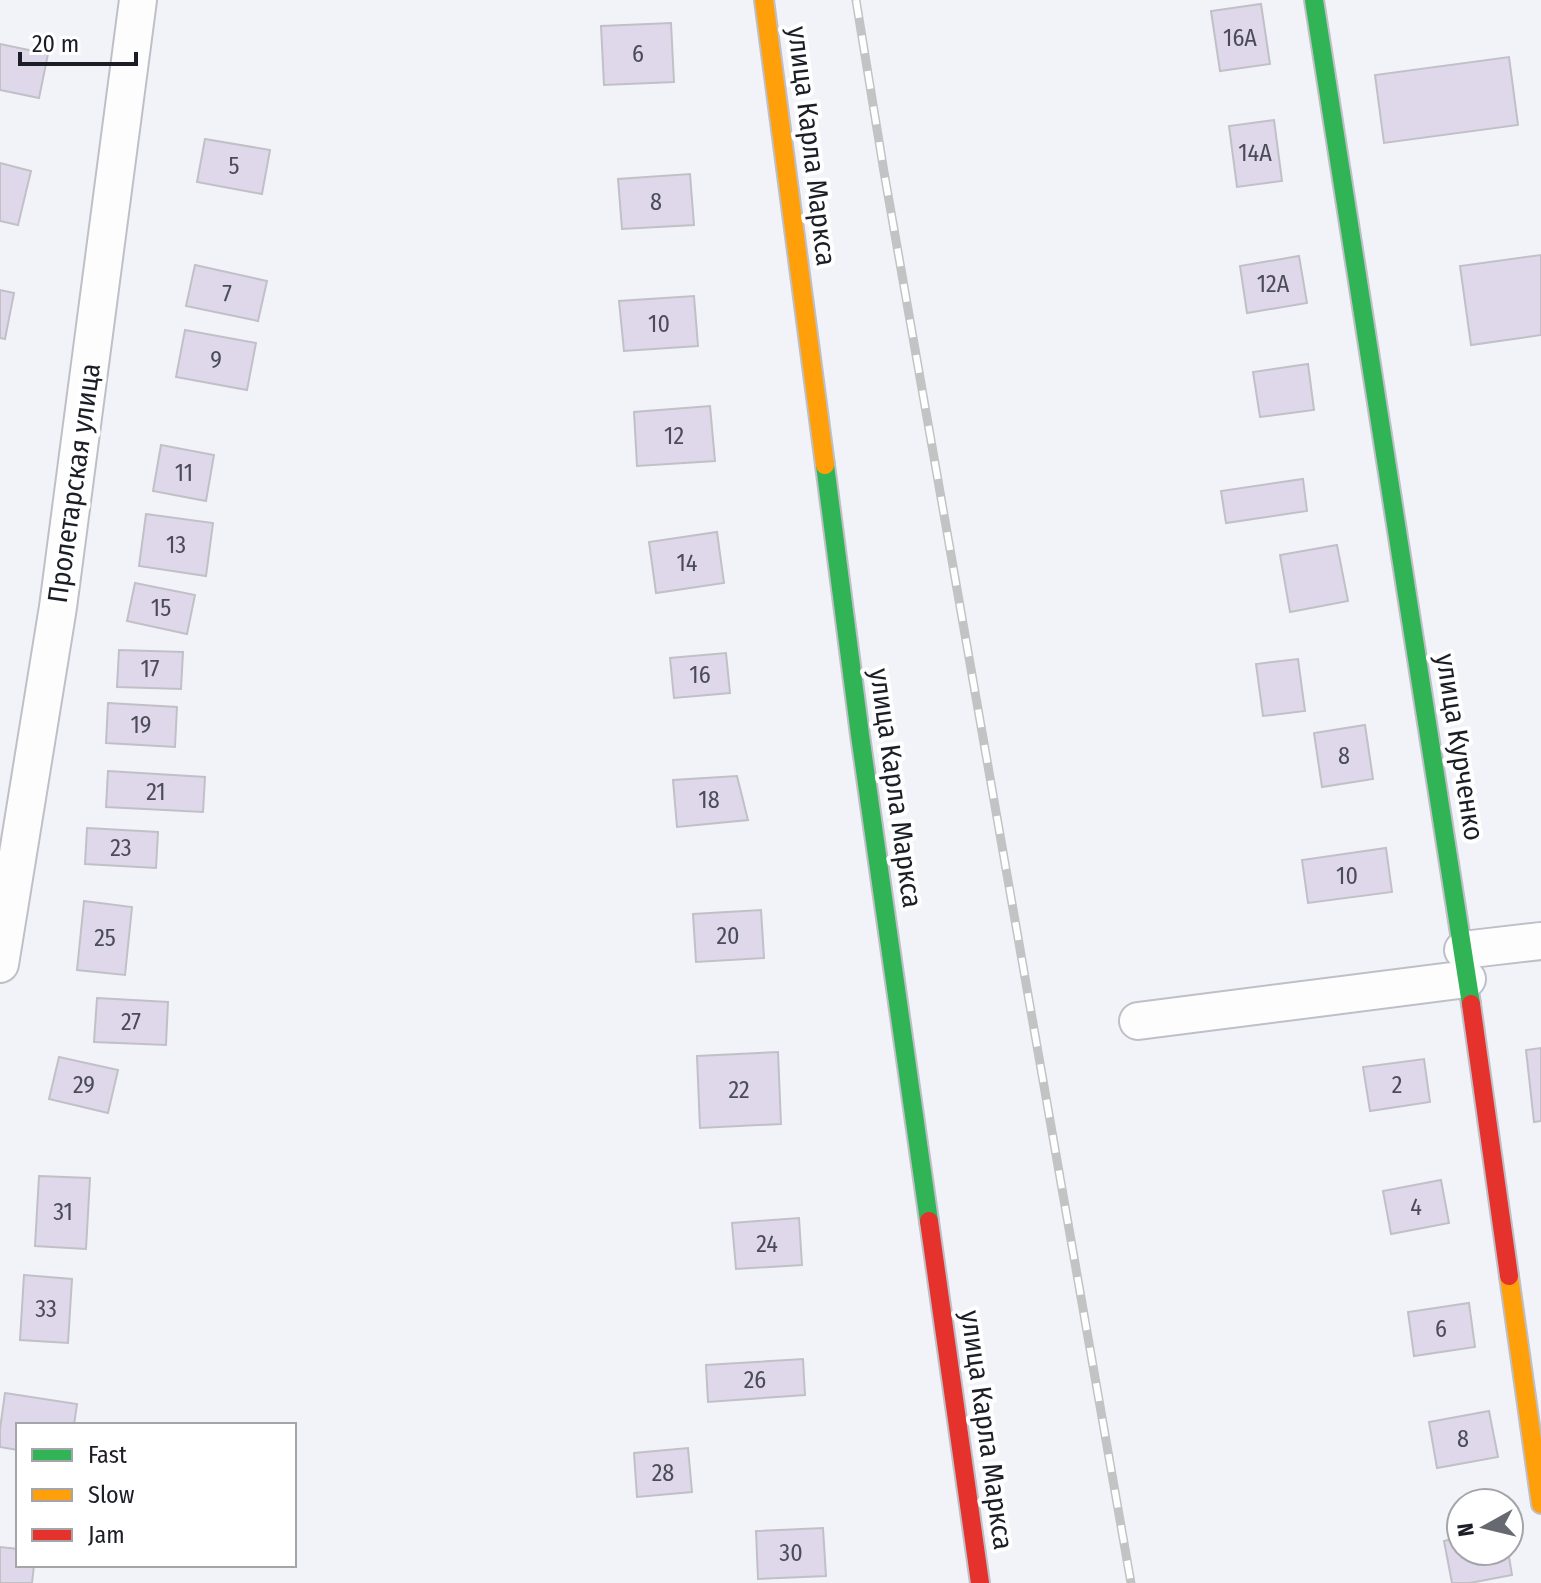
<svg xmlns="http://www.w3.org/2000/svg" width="1541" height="1583" font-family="'Fira Sans Condensed',sans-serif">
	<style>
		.building { fill: #ded8ea; stroke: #c1c0c6; stroke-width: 2 }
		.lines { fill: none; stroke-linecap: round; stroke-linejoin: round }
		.street-casing { stroke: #bfc0c7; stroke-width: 40 }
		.fast-casing { stroke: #bfc0c7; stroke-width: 22 }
		.slow-casing { stroke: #bfc0c7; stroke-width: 22 }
		.jam-casing { stroke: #bfc0c7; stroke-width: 22 }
		.street { stroke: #fdfdfe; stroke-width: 36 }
		.fast { stroke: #30b455; stroke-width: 18 }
		.slow { stroke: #ff9f0a; stroke-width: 18 }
		.jam { stroke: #e5322d; stroke-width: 18 }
		.rail-casing { stroke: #c2c3c4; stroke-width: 9 }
		.rail { stroke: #fff; stroke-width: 6; stroke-dasharray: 18; stroke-linecap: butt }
		.labels { text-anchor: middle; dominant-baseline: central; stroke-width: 8; stroke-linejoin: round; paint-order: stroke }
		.number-label { font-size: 24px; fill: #4c4c58 }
		.street-label { font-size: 28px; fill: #1c1e27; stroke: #fff }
	</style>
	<rect width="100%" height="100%" fill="#f2f3f8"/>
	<path class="building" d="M 1261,4 L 1270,64 L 1220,71 L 1211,11 Z
		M 671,23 L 674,82 L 604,85 L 601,26 Z
		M 0,44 L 48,54 L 39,98 L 0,90 Z
		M 1509,57 L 1518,125 L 1384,143 L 1375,75 Z
		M 1274,120 L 1282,181 L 1237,187 L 1229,126 Z
		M 205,139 L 270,150 L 262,194 L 197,182 Z
		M 0,163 L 31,171 L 18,225 L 0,221 Z
		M 690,174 L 694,225 L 622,229 L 618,179 Z
		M 1541,255 L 1541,335 L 1471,345 L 1460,266 Z
		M 1299,256 L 1307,303 L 1247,313 L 1240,266 Z
		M 195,265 L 267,281 L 258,321 L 186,306 Z
		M 0,290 L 14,293 L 5,339 L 0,338 Z
		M 694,296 L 698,346 L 624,351 L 619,301 Z
		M 185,330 L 256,343 L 247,390 L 176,377 Z
		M 1308,364 L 1314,410 L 1260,417 L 1253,372 Z
		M 710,406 L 715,461 L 637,466 L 634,412 Z
		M 161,445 L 214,455 L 206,501 L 153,491 Z
		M 1303,479 L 1307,511 L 1226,523 L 1221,491 Z
		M 146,514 L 213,523 L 206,576 L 139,566 Z
		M 717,532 L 724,583 L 656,593 L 649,542 Z
		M 1337,545 L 1348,601 L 1290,612 L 1280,555 Z
		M 135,583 L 195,595 L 187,634 L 127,621 Z
		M 119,650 L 183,652 L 181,689 L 117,687 Z
		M 726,653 L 730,693 L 674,698 L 670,658 Z
		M 1298,659 L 1305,711 L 1263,716 L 1256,664 Z
		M 108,703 L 177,707 L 175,747 L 106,743 Z
		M 1365,725 L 1373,779 L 1322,787 L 1314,733 Z
		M 108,771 L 205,777 L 203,812 L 106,807 Z
		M 737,776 L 748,820 L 677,827 L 673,780 Z
		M 87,828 L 158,832 L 156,868 L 85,864 Z
		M 1386,848 L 1392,892 L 1308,903 L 1302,860 Z
		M 84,901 L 132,907 L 125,975 L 77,970 Z
		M 761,910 L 764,958 L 696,962 L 693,914 Z
		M 97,998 L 168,1002 L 166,1045 L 94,1042 Z
		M 1541,1048 L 1541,1121 L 1534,1122 L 1526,1050 Z
		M 778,1052 L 781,1124 L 700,1128 L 697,1056 Z
		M 59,1057 L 118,1070 L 108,1113 L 49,1099 Z
		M 1424,1059 L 1430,1102 L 1370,1111 L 1363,1067 Z
		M 39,1176 L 90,1178 L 86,1249 L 35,1246 Z
		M 1441,1180 L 1449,1223 L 1391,1234 L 1383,1191 Z
		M 799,1218 L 802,1265 L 736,1269 L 732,1223 Z
		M 24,1275 L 72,1279 L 68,1343 L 20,1340 Z
		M 1469,1303 L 1475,1347 L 1414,1356 L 1408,1312 Z
		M 803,1359 L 805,1395 L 708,1402 L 706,1365 Z
		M 5,1393 L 77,1404 L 74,1425 L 18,1425 L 18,1450 L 0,1447 L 0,1429 Z
		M 1489,1411 L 1498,1457 L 1437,1468 L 1429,1422 Z
		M 688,1448 L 692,1492 L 637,1497 L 634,1453 Z
		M 823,1528 L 826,1576 L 758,1579 L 756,1531 Z
		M 1461,1537 L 1461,1551 L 1508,1551 L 1512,1575 L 1470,1583 L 1452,1583 L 1444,1541 Z
		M 0,1547 L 18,1549 L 18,1565 L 34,1565 L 32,1583 L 0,1583 Z"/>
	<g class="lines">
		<defs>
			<path id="street" d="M 1463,950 L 1541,941
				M 0,964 L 58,607 L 138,0
				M 1138,1021 L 1467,979"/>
			<path id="fast" d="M 1314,0 L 1471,1004
				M 825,465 L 860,735 L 929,1221"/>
			<path id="slow" d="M 764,0 L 825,465
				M 1509,1276 L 1541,1504"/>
			<path id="jam" d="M 1471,1004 L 1509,1276
				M 929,1221 L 980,1583"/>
		</defs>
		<use href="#street" class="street-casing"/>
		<use href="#fast" class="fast-casing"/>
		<use href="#slow" class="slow-casing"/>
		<use href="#jam" class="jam-casing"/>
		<use href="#street" class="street"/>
		<use href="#fast" class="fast"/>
		<use href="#slow" class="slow"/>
		<use href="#jam" class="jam"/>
		<defs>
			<path id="rail" d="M 856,0 L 884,172 L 1131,1583"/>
		</defs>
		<use href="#rail" class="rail-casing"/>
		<use href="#rail" class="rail"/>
	</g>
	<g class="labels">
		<g class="number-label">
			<text x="1240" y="38">16А</text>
			<text x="638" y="54">6</text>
			<text x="1255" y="153">14А</text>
			<text x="234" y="166">5</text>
			<text x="656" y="202">8</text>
			<text x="1273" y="284">12А</text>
			<text x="227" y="294">7</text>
			<text x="659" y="324">10</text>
			<text x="216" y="360">9</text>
			<text x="674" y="436">12</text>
			<text x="184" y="473">11</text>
			<text x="176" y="545">13</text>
			<text x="687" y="563">14</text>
			<text x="161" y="608">15</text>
			<text x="150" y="669">17</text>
			<text x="700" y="675">16</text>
			<text x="141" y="725">19</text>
			<text x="1344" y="756">8</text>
			<text x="156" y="792">21</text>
			<text x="709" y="800">18</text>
			<text x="121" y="848">23</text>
			<text x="1347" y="876">10</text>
			<text x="728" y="936">20</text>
			<text x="105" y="938">25</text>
			<text x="131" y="1022">27</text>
			<text x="84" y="1085">29</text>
			<text x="1397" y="1085">2</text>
			<text x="739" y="1090">22</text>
			<text x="1416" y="1207">4</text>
			<text x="63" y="1212">31</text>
			<text x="767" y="1244">24</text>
			<text x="46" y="1309">33</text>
			<text x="1441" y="1329">6</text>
			<text x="755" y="1380">26</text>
			<text x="1463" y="1439">8</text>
			<text x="663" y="1473">28</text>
			<text x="791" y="1553">30</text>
		</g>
		<g class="street-label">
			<text transform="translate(812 146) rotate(83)">улица Карла Маркса</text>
			<text transform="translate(74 483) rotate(-82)">Пролетарская улица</text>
			<text transform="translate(1460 747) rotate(81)">улица Курченко</text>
			<text transform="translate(896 788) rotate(82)">улица Карла Маркса</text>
			<text transform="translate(987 1430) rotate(82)">улица Карла Маркса</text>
		</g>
	</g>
	<rect x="16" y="1423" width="280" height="144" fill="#ffffff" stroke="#a4a5a9" stroke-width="2"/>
	<rect x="32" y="1449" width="40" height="12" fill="#30b455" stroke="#a4a5a9" stroke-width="2"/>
	<text x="88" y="1463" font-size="24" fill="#1c1e27">Fast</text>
	<rect x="32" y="1489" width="40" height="12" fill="#ff9f0a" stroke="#a4a5a9" stroke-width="2"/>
	<text x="88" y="1503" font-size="24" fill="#1c1e27">Slow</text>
	<rect x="32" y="1529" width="40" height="12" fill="#e5322d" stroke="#a4a5a9" stroke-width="2"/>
	<text x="88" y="1543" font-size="24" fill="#1c1e27">Jam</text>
	<g transform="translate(1485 1527) rotate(262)"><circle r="38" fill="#ffffff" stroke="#a4a5a9" stroke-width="2"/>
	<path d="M0-6L14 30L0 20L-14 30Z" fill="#676970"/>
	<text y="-12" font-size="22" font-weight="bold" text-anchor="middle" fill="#1c1e27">N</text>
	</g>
	<path d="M20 52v12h116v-12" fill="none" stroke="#1c1e27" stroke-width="4"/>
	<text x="32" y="52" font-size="24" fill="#1c1e27" stroke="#ffffff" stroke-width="6" paint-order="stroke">20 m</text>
</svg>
